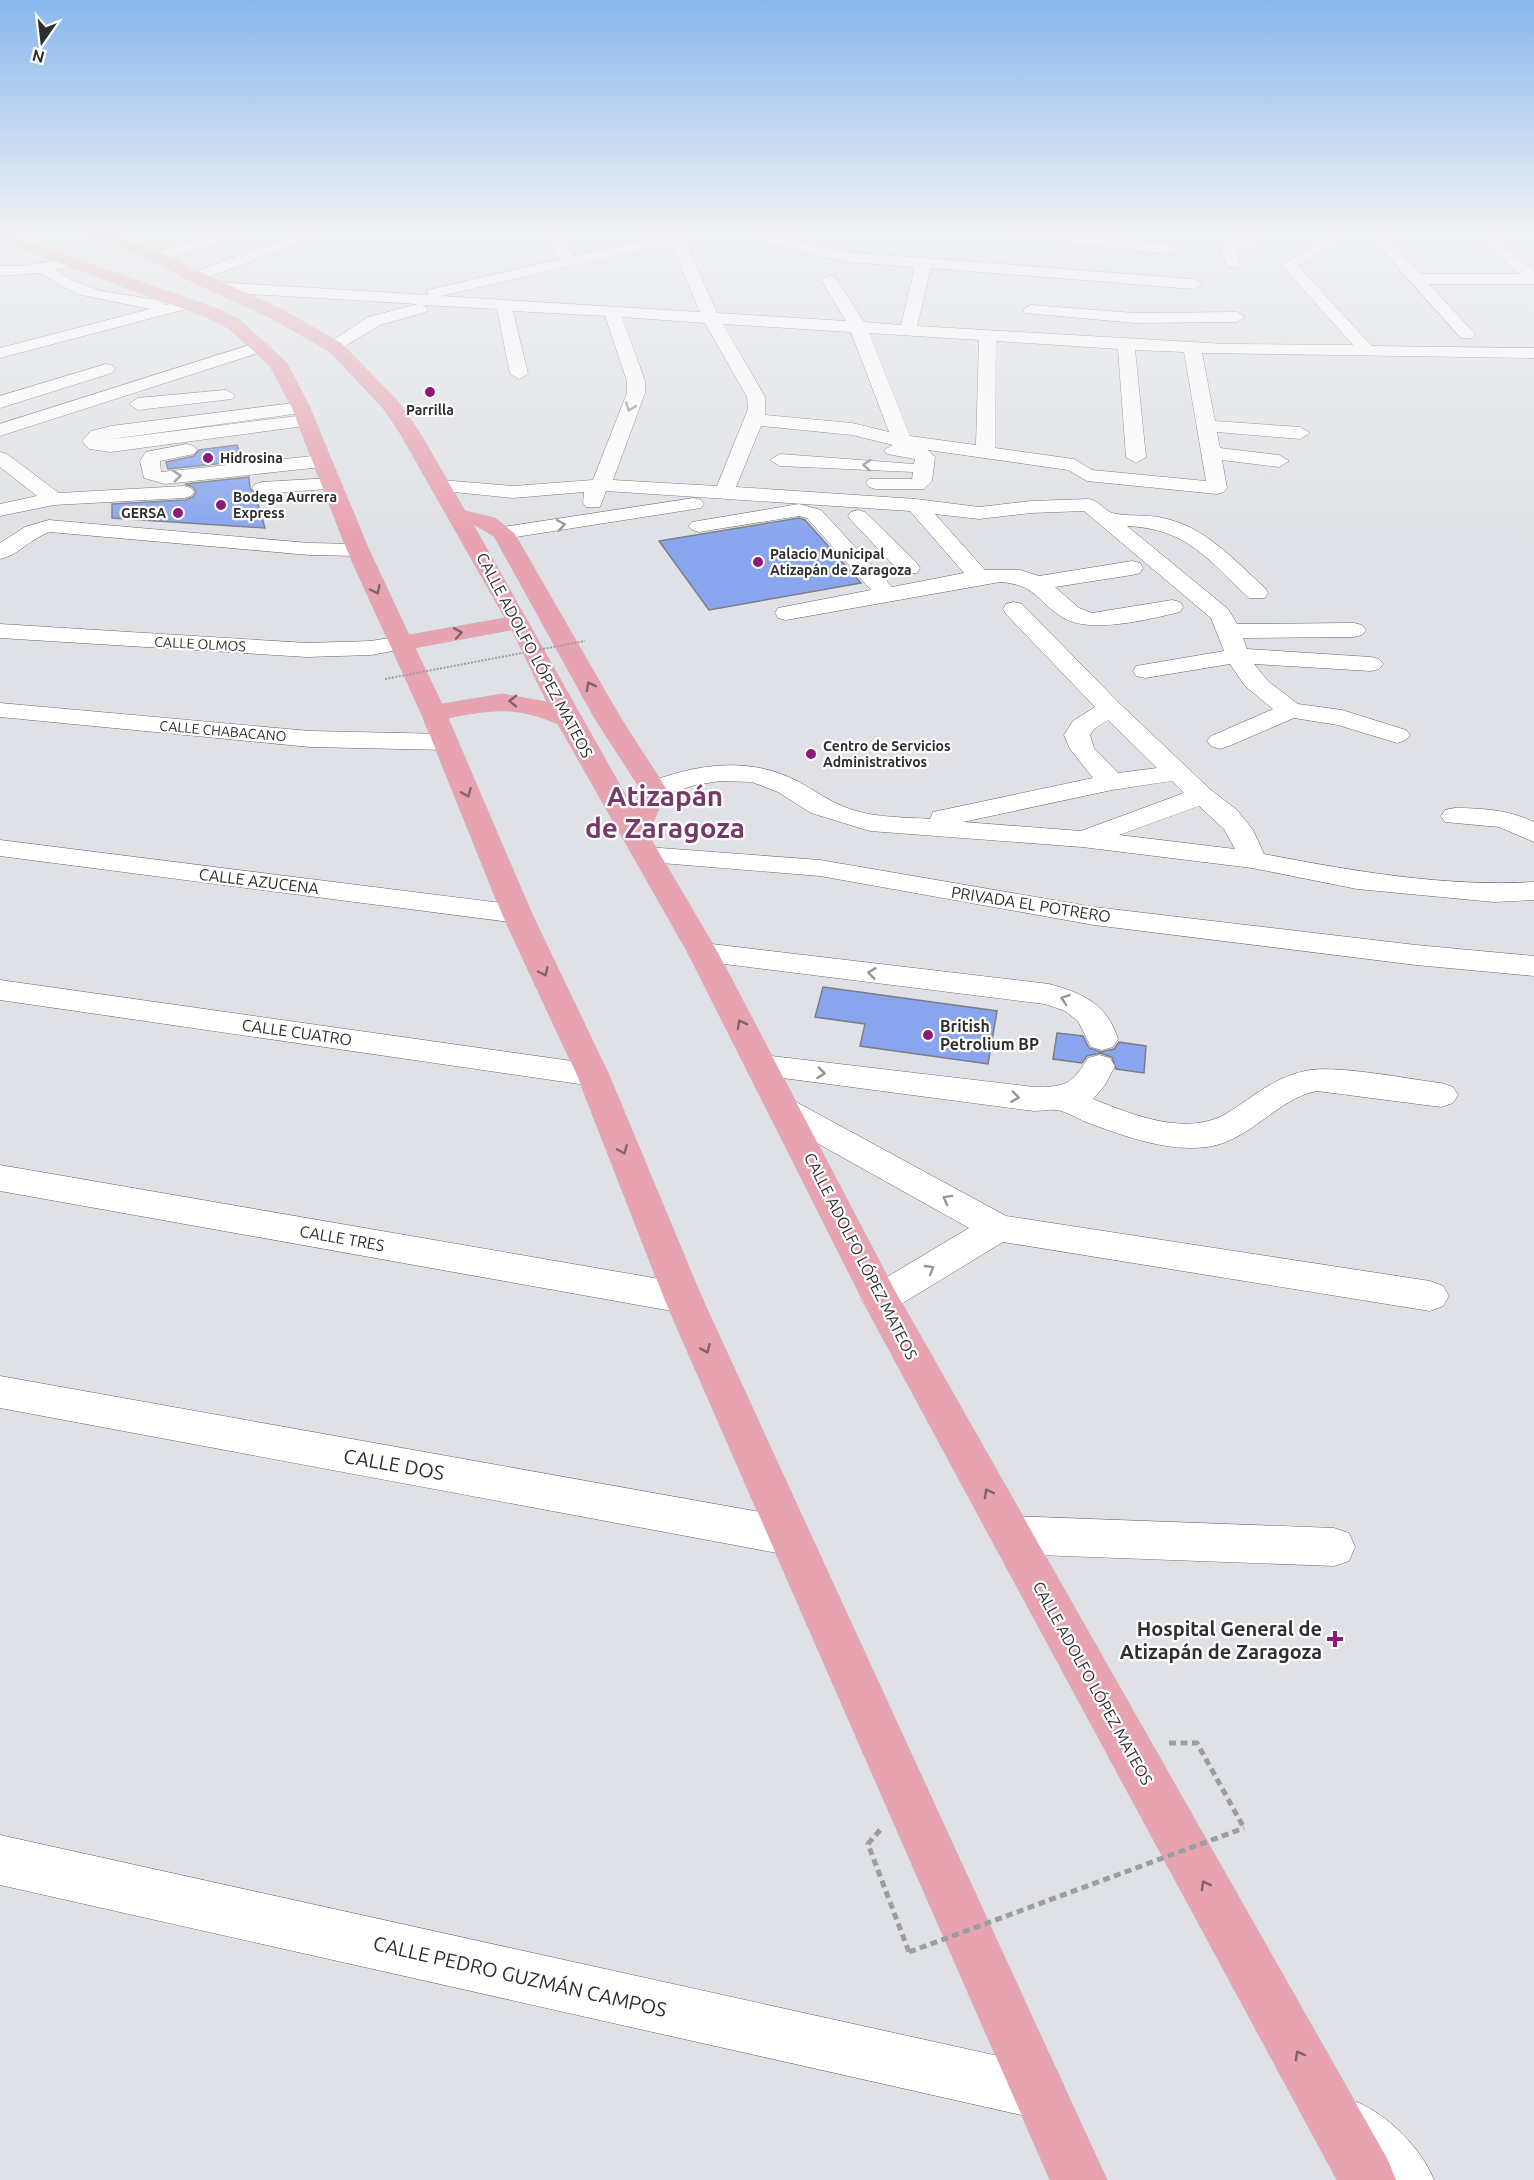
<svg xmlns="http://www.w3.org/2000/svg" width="1534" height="2180" font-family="Ubuntu,sans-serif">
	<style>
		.building { fill: #88a5ee; stroke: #7c7e83; stroke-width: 1.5 }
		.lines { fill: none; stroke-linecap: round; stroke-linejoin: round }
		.minor-casing { stroke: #64666a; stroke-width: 1 }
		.major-casing { stroke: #bcbcbd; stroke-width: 1 }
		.path { stroke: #9c9da1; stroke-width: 5; stroke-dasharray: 7 4.5; stroke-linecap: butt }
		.minor { fill: #fff; fill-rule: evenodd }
		.major { fill: #e8a3b0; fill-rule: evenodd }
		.path-bridge-far1 { stroke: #9c9da1; stroke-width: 2; stroke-dasharray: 2 1.5; stroke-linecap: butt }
		.path-bridge { stroke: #9c9da1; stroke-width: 5; stroke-dasharray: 7 4.5; stroke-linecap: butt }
		.oneway { stroke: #969698 }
		.oneway2 { stroke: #81636a }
		.poi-dot { fill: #8e197a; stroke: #fff; stroke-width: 2 }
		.labels { text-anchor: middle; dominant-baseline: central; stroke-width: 4.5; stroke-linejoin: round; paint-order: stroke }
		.far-poi-label { font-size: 14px; font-weight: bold; fill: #2d2e30; stroke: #fff; text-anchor: start }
		.far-street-label { font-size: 14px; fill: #2d2e30; stroke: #fff }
		.street-label { font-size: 16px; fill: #2d2e30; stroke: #fff }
		.poi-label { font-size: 16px; font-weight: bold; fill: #2d2e30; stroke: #fff; text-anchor: start }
		.near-street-label { font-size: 20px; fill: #2d2e30; stroke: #fff }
		.near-poi-label { font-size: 20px; font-weight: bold; fill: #2d2e30; stroke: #fff; text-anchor: end }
		.town-label { font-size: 28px; font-weight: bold; fill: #753b68; stroke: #fff }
	</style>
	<rect width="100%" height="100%" fill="#dfe1e6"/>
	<path class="building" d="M 237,445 L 243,461 L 168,469 L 166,462 L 194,456 L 199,450 Z
		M 249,477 L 250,488 L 255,494 L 265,528 L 112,518 L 112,504 L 185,500 L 193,497 L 196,492 L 193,487 L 185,484 Z
		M 799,518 L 805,520 L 861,583 L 709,610 L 659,541 Z
		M 823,987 L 997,1011 L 988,1064 L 860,1046 L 865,1024 L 815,1017 Z
		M 1057,1033 L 1083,1036 L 1089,1048 L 1101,1052 L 1114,1049 L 1119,1042 L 1146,1046 L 1144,1073 L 1116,1069 L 1112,1057 L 1100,1053 L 1087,1056 L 1082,1063 L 1053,1059 Z"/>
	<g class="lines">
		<defs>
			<path id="minor" d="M 225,231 L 242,231 L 233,239 L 160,260 L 150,260 L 147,257 L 150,254 Z
				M 307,231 L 328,231 L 326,234 L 200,280 L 194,282 L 186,277 L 188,274 Z
				M 539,231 L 554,231 L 574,256 L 683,231 L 710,231 L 708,234 L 685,240 L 717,313 L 846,321 L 821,280 L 829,275 L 835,277 L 864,322 L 901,325 L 915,267 L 846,262 L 729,234 L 727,231 L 754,231 L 846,252 L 1194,279 L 1202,284 L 1194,289 L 931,268 L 917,326 L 1226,344 L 1353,345 L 1281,265 L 1328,237 L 1336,242 L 1333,245 L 1298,266 L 1372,346 L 1534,348 L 1534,358 L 1202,353 L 1215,421 L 1300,427 L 1310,433 L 1300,439 L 1217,432 L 1220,448 L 1279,455 L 1289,461 L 1279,467 L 1222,460 L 1227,488 L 1224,492 L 1217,494 L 1087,481 L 1068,470 L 928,450 L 935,457 L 932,481 L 924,489 L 876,489 L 869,487 L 866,483 L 869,479 L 912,479 L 913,472 L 780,466 L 770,460 L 780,454 L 914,464 L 915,459 L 887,454 L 884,450 L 893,445 L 852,435 L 761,426 L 736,487 L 916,499 L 979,507 L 1031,501 L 1089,499 C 1099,501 1104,510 1112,513 C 1128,517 1147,514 1163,518 C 1206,527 1234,560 1265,588 L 1268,593 L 1265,598 L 1249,598 C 1207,559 1188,529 1127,526 L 1228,609 L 1237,624 L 1354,623 L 1362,625 L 1366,630 L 1362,635 L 1354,637 L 1243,638 L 1247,649 L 1371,657 L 1379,659 L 1383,664 L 1379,669 L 1371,671 L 1254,664 L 1269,682 L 1298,704 L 1342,710 L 1406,730 L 1410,735 L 1406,740 L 1397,743 L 1338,725 L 1294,718 L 1229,746 L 1220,749 L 1211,746 L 1207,741 L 1211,736 L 1273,709 L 1245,686 L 1230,664 L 1145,678 L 1136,676 L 1133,671 L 1136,666 L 1224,651 L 1211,618 L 1084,511 L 1031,513 L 979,519 L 935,514 L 985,570 L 1020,570 L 1039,576 L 1132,561 L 1140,563 L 1143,568 L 1140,573 L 1132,575 L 1055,587 L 1079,608 L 1092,613 L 1172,600 L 1180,602 L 1183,607 L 1180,612 C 1150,619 1089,635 1062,617 C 1035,600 1037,585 1000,582 L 786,620 L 778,618 L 775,613 L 778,608 L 871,590 L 807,518 L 799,516 L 699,532 L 692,530 L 688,526 L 692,522 L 799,504 L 821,510 L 892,587 L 964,573 L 910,511 L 606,491 L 600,507 L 586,507 L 583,503 L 584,492 L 513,498 L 434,490 L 431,486 L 434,482 L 441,480 L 513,486 L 593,480 L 627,393 L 627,381 L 605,316 L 513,311 L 528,374 L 519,379 L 510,374 L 497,309 L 423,305 L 428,309 L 426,312 L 380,325 L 335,352 L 329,351 L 326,347 L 329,343 L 368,317 L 418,304 L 217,292 L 209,287 L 217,282 L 428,295 L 428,290 L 560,259 ZM 671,243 L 700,312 L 441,296 ZM 622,317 L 705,323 L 747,397 L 748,409 L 717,486 L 613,480 L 645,393 L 645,381 ZM 723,324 L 851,332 L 889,432 L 852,423 L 765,415 L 765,397 ZM 869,333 L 979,340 L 976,445 L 910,436 ZM 996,341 L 1118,349 L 1126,457 L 1136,463 L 1146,457 L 1135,350 L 1184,352 L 1206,481 L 1092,470 L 1074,459 L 995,448 Z
				M 971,231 L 1026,231 L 1169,244 L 1177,249 L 1169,254 L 978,235 Z
				M 1263,231 L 1284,231 L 1236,251 L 1241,264 L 1238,267 L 1228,267 L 1220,249 L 1223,246 Z
				M 1365,231 L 1380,231 L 1421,274 L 1519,274 L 1470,231 L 1486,231 L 1534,271 L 1534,284 L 1429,284 L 1475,334 L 1473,338 L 1461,338 Z
				M 63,259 L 71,264 L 68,267 L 55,270 L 74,281 L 101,291 L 158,300 L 166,305 L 188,299 L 196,304 L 194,307 L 0,358 L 0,348 L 150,309 L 77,294 L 39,273 L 0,276 L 0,266 L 25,266 Z
				M 1031,305 L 1135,313 L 1237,312 L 1245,317 L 1237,322 L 1135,323 L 1025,313 L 1023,310 Z
				M 262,341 L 271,346 L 268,350 L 0,436 L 0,424 Z
				M 106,364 L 112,365 L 115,369 L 112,373 L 0,408 L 0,396 Z
				M 226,390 L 235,395 L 232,399 L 138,410 L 129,404 L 138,398 Z
				M 301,402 L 308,404 L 310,408 L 308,412 L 104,440 L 305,415 L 312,417 L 314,421 L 312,425 L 111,452 L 89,449 L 82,441 L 91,431 L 111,426 Z
				M 187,444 L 194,446 L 197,450 L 194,454 L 160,461 L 161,472 L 322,455 L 332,461 L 322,467 L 165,484 L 144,478 L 140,461 L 146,452 Z
				M 0,452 L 7,454 L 59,493 L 184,486 L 191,488 L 194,492 L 191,496 L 184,498 L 54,505 L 0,516 L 0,504 L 37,496 L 0,467 Z
				M 332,478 L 339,480 L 342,484 L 339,488 L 262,494 L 255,492 L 252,488 L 255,484 L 262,482 Z
				M 694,498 L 701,500 L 704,504 L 701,508 L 503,539 L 496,537 L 492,533 L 496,529 L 503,527 Z
				M 858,510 L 865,512 L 917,563 L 920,568 L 917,573 L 901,573 L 851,520 L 848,516 L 851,512 Z
				M 49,520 L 309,543 L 358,544 L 366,545 L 369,550 L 366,555 L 358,556 L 309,555 L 50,532 C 31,538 19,555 0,559 L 0,543 L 25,527 Z
				M 1014,602 L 1022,604 L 1120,704 L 1211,790 L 1237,810 L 1253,830 L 1264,854 C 1353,871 1444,887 1534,882 L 1534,900 L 1494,902 L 1357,889 L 1252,868 L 1082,847 L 870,831 L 811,813 L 778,792 L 752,782 L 720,781 L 695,785 L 654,798 L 645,796 L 641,790 C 648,780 665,777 677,773 C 717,762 759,761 797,781 C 818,792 829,802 853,810 C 878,818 905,817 930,819 L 933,812 L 1093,778 L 1070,749 L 1064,735 L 1073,721 L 1095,707 L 1006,614 L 1003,609 L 1006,604 ZM 1108,720 L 1157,768 L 1118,773 L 1094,748 L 1090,735 L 1094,729 ZM 1172,781 L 1184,793 L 1081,831 L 963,822 L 1112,790 ZM 1199,806 L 1224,829 L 1235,849 L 1119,835 Z
				M 0,624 L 307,643 L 371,641 L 401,636 L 409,638 L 413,643 L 409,648 L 371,655 L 307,657 L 0,638 Z
				M 0,703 L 310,731 L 446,734 L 455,737 L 459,742 L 455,747 L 446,750 L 310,747 L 0,717 Z
				M 1455,808 C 1482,808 1509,810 1534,822 L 1534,842 L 1499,827 L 1445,822 L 1441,816 L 1445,810 Z
				M 0,840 L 517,905 L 527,908 L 532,914 L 527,920 L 517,923 L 0,856 Z
				M 647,847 L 820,860 L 1094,907 L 1416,945 L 1534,956 L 1534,976 L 1416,965 L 1094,925 L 820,876 L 637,861 L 633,855 L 637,849 Z
				M 703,943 L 1049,984 C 1083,993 1107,1004 1118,1039 L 1113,1047 L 1102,1050 L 1091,1047 L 1078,1021 L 1065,1011 L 1045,1004 L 692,960 L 688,953 L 692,946 Z
				M 0,980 L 593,1064 L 605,1067 L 609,1075 L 605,1083 L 593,1086 L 0,1000 Z
				M 763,1055 L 1034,1087 C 1066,1087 1071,1085 1088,1058 L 1099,1055 L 1110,1058 L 1115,1066 L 1105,1085 L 1093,1099 C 1133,1115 1189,1138 1229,1112 C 1254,1096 1275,1077 1305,1071 C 1334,1064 1407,1079 1441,1083 L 1453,1087 L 1458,1095 L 1453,1103 L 1441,1107 L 1317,1091 C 1276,1099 1251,1141 1207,1147 C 1168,1152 1127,1137 1091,1124 C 1080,1120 1068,1112 1057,1110 C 1050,1109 1041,1111 1034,1111 L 752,1074 L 747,1066 L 752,1058 Z
				M 786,1099 L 798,1103 L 1006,1216 L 1430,1281 L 1443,1286 L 1449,1296 L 1443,1306 L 1430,1311 L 1003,1242 L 893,1309 L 880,1314 L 867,1309 L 861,1299 L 867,1289 L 969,1228 L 774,1119 L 769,1111 L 774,1103 Z
				M 0,1165 L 683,1283 L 696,1288 L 702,1298 L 696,1308 L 683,1313 L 0,1191 Z
				M 0,1376 L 788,1517 L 803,1523 L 809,1536 L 803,1549 L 788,1555 L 0,1408 Z
				M 1011,1516 L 1334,1528 L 1349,1533 L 1355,1547 L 1349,1561 L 1334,1566 L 1011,1554 L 996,1548 L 990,1535 L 996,1522 Z
				M 0,1835 L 1039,2065 L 1058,2073 L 1066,2092 L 1058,2111 L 1039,2119 L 0,1885 Z
				M 1357,2102 C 1389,2116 1421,2148 1434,2180 L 1367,2180 L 1338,2149 L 1329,2130 L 1338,2111 Z"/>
			<path id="major" d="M 77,231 L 98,231 L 168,257 L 283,310 L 341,343 L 397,400 L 420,433 L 465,511 L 495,518 L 514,533 L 620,717 L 667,790 L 648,834 L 718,953 L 894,1289 L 1388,2160 L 1396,2180 L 1337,2180 L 867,1309 L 688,953 L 558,724 C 517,706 492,709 448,718 L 532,914 L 609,1075 L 702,1298 L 1107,2180 L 1050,2180 L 664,1298 L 577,1075 L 502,914 L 421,713 L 347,550 L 292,408 L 270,366 L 228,328 L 206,317 L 0,241 L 0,232 L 218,309 L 240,320 L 287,363 L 310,408 L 369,550 L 409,635 L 505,618 L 400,433 L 383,408 L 329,351 L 271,318 L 188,280 L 158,263 ZM 473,524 L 494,536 L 594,717 L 641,790 L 633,808 ZM 512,630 L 547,702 L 502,694 L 442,704 L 415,648 Z"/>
		</defs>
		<use href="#minor" class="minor-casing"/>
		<use href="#major" class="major-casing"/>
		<path class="path" d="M 1169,1743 L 1197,1743 L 1244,1828
			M 880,1830 L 868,1844 L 909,1952"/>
		<use href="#minor" class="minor"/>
		<use href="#major" class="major"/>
		<path class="path-bridge-far1" d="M 385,679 L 585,641"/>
		<path class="path-bridge" d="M 909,1952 L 1244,1828"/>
	</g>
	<defs><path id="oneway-chevron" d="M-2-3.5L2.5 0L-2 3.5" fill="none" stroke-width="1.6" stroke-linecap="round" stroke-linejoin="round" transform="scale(1.5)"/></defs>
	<g class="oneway">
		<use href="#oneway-chevron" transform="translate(630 407) rotate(110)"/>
		<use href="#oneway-chevron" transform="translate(867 465) rotate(-176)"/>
		<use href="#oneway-chevron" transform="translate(177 476) rotate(-6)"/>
		<use href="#oneway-chevron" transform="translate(561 525) rotate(-9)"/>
		<use href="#oneway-chevron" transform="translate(872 973) rotate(-173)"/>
		<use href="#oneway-chevron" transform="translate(1065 999) rotate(-161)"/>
		<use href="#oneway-chevron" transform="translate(821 1073) rotate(7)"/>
		<use href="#oneway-chevron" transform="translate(1015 1097) rotate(7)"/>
		<use href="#oneway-chevron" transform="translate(947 1199) rotate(-151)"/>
		<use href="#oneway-chevron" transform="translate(930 1269) rotate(-31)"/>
	</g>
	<g class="oneway2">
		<use href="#oneway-chevron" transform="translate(376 590) rotate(65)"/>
		<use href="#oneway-chevron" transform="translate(458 633) rotate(-10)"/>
		<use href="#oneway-chevron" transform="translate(590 686) rotate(-119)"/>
		<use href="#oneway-chevron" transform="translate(513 701) rotate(-179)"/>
		<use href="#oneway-chevron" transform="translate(467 793) rotate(67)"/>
		<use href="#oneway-chevron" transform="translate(544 972) rotate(65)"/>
		<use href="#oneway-chevron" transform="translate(741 1024) rotate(-118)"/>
		<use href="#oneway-chevron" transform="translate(623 1150) rotate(68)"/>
		<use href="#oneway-chevron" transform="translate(706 1349) rotate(66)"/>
		<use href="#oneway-chevron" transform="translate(988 1493) rotate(-119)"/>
		<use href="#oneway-chevron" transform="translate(1205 1885) rotate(-119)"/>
		<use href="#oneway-chevron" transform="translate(1299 2055) rotate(-119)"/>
	</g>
	<linearGradient id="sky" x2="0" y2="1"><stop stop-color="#88b7ed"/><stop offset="0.43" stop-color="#f1f2f4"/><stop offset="1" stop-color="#f1f2f4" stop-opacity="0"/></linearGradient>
	<rect width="1534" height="536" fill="url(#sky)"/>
	<g class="poi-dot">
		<circle cx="430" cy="392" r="6"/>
		<circle cx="208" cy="458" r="6"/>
		<circle cx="221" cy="505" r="6"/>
		<circle cx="178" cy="513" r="6"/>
		<circle cx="758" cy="562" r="6"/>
		<circle cx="811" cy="754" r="6"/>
		<circle cx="928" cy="1035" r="6"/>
		<path d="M1332 1630h6v6h6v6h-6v6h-6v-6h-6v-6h6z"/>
	</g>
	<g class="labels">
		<g class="far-poi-label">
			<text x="430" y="410" text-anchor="middle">Parrilla</text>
			<text x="220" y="458">Hidrosina</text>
			<text x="233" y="497">Bodega Aurrera<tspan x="233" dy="16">Express</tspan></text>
			<text x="166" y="513" text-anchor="end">GERSA</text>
			<text x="770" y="554">Palacio Municipal<tspan x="770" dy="16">Atizapán de Zaragoza</tspan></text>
			<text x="823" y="746">Centro de Servicios<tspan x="823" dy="16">Administrativos</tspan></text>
		</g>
		<g class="far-street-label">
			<text transform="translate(200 644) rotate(3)">CALLE OLMOS</text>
			<text transform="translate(223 731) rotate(5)">CALLE CHABACANO</text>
		</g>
		<g class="street-label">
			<text transform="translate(535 655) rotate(62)">CALLE ADOLFO LÓPEZ MATEOS</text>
			<text transform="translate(259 881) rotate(7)">CALLE AZUCENA</text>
			<text transform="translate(1031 904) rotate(9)">PRIVADA EL POTRERO</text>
			<text transform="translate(297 1032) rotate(8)">CALLE CUATRO</text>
			<text transform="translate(342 1238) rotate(10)">CALLE TRES</text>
			<text transform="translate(861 1256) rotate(63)">CALLE ADOLFO LÓPEZ MATEOS</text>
			<text transform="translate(1093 1683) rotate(61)">CALLE ADOLFO LÓPEZ MATEOS</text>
		</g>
		<g class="poi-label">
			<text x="940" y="1026">British<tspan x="940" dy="18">Petrolium BP</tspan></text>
		</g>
		<g class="near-street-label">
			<text transform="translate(394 1464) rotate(10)">CALLE DOS</text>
			<text transform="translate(520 1976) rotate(13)">CALLE PEDRO GUZMÁN CAMPOS</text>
		</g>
		<g class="near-poi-label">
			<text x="1322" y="1628">Hospital General de<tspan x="1322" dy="23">Atizapán de Zaragoza</tspan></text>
		</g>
		<g class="town-label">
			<text x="665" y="795">Atizapán<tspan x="665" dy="32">de Zaragoza</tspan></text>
		</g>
	</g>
	<g transform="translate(42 42) rotate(194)" stroke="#ffffff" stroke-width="4.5" paint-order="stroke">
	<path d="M0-4.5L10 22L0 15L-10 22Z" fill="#2d2e30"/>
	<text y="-9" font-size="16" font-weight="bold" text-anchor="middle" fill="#2d2e30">N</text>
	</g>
</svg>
